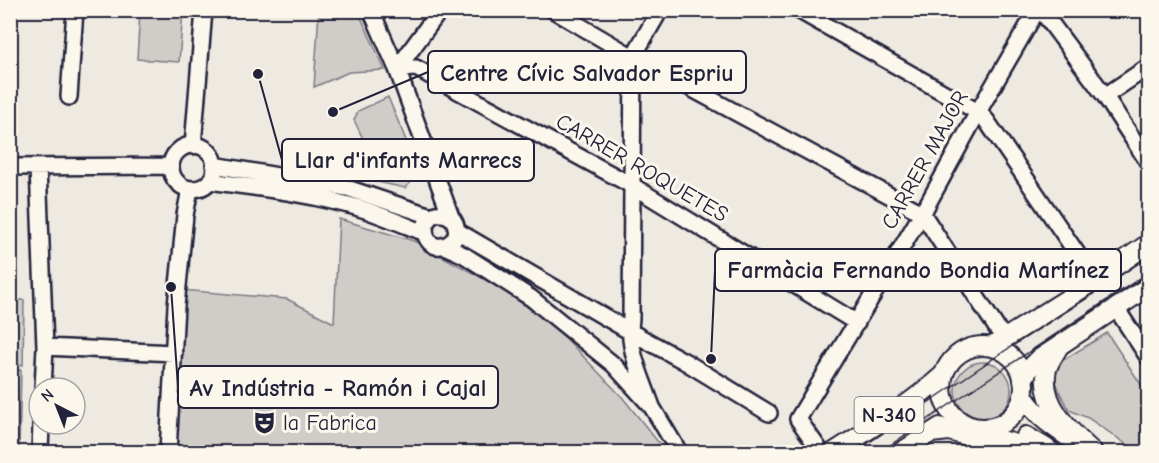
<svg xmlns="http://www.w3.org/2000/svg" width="1159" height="463" font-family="'Comic Neue',sans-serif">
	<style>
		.green { fill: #d0cdc9; stroke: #797882; stroke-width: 1.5 }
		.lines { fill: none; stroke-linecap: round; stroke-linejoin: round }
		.minor-casing { stroke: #22223b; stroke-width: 20 }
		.major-casing { stroke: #22223b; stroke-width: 22 }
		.minor { stroke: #fbf7ec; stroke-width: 15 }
		.major { stroke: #fbf7ec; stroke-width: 18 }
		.tram { stroke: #22223b; stroke-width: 1.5 }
		.labels { text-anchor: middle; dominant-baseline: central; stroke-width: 6; stroke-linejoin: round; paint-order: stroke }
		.shield { fill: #fbf7ec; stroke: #636270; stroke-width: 1.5 }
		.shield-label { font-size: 21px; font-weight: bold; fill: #22223b }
		.street-label { font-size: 22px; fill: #22223b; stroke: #fbf7ec }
		.poi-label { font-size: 22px; fill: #22223b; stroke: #fbf7ec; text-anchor: start }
		.leader { fill: none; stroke: #22223b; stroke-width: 2 }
		.callout-dot { fill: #22223b; stroke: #fbf7ec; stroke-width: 2 }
		.callout { fill: #fbf7ec; stroke: #22223b; stroke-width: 2 }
		.callout-label { font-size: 24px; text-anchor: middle; font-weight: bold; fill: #22223b }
	</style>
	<rect width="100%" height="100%" fill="#eeeae2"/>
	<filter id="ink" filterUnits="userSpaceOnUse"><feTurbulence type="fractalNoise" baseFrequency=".0167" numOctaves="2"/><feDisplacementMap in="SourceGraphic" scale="12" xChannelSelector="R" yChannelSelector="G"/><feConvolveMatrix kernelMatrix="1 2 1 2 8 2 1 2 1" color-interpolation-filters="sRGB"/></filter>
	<g filter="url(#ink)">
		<path class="green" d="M 140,11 L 183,11 L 179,62 L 137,59 Z
			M 319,11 L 358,11 L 385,70 L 349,72 L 314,87 Z
			M 388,97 L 420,174 L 405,188 L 373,181 L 366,145 L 354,120 L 358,111 Z
			M 339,219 L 414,241 L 537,308 L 623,398 L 666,452 L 175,452 L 182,290 L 287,299 L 334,323 Z
			M 12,300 L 24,300 L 23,365 L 11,365 Z
			M 1107,333 L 1148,395 L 1148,452 L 1138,452 L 1088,418 L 1069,410 L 1059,391 L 1055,378 L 1060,362 Z
			M955 390a28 28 0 1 1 56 0a28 28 0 1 1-56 0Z
			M 11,369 L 21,370 L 19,452 L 11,452 Z"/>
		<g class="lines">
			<defs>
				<path id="minor" d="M 371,10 L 397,69 L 451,217 C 459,226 459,240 446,245 C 417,255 418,200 451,217
					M 553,10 L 633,57 L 922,213 L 998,330 L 1006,337
					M 798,10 L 978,112 L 986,120 L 1095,280
					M 1041,10 L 1105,96 L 1148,162
					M 397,69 L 416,68 L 631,185 L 857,323
					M 397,69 L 440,10
					M 1105,96 L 1148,67
					M 69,97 L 75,10
					M171 167a22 22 0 1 1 44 0a22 22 0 1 1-44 0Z
					M 193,146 L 204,10
					M 214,165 L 347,188 L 431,216
					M 10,167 L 171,166
					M 38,167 L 45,347 L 43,388
					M 210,181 C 258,188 308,193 356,207 C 379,214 402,224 425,233
					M 457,231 L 629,331 L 684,361 L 769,413
					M 444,246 L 464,255 L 531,298 L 614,365 L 652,407 L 679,452
					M 1116,308 L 1148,357
					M 45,347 L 174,353
					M 652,407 C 642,378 627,349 631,318 L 633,57 L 660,10
					M 40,452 L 41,424
					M 168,452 L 176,306 L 185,215 L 190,189
					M 821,452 L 798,419 L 926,207 L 978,112 L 1037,10"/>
				<path id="major" d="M942 387a41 41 0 1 1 82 0a41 41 0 1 1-82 0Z
					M 991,347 L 1078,292 L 1148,244
					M 1058,348 C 1054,355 1049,362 1047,369 C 1039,404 1071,432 1093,452
					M 1023,380 L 1029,369 L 1039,359 L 1148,287
					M 1024,397 C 1037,416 1049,424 1068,437
					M 931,433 L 949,431 L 977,439 L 1005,441 L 1019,445 L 1034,452
					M 1026,436 L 1046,448 L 1051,452
					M 834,452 C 871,428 910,405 943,375
					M 901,452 L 940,427"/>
			</defs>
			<use href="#minor" class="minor-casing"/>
			<use href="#major" class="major-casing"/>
			<use href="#minor" class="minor"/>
			<use href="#major" class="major"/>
			<path class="tram" d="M 855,452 L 1003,352 L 1148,257
				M 880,452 L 955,401 L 1148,273"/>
		</g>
	</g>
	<defs>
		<symbol id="theatre-bare" viewBox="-9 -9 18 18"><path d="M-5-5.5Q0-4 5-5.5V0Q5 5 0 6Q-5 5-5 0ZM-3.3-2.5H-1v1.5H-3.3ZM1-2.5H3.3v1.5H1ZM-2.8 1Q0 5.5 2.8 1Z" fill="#22223b" stroke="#fbf7ec" stroke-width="2.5" paint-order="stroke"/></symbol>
	</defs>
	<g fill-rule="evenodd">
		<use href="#theatre-bare" x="248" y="406" width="33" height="33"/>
	</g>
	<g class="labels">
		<rect class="shield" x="854.5" y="397" width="69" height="36" rx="4.5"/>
		<g class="shield-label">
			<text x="889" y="415">N-340</text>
		</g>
		<g class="street-label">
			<text transform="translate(925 160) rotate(-61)">CARRER MAJOR</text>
			<text transform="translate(642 168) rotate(30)">CARRER ROQUETES</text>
		</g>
		<g class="poi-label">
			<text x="283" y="423">la Fabrica</text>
		</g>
	</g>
	<path class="leader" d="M333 112L428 72M258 74L282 160M711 359L715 270M171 287L178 387"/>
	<g class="callout-dot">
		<circle cx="333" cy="112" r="6"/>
		<circle cx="258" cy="74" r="6"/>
		<circle cx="711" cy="359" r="6"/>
		<circle cx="171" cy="287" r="6"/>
	</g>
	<g class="callout">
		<rect x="428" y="51" width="318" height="42" rx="6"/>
		<rect x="282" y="139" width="252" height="42" rx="6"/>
		<rect x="715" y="249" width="406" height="42" rx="6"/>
		<rect x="178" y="366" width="320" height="42" rx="6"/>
	</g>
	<g class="callout-label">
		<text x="587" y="81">Centre Cívic Salvador Espriu</text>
		<text x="408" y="168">Llar d'infants Marrecs</text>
		<text x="918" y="278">Farmàcia Fernando Bondia Martínez</text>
		<text x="338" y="396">Av Indústria - Ramón i Cajal</text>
	</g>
	<rect width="1159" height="463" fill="none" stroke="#fbf7ec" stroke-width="36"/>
	<rect x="18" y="18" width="1123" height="427" fill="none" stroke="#22223b" stroke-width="2" filter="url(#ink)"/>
	<g transform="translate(57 406) rotate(318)"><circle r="28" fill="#fbf7ec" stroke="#a4a2a5" stroke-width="1.5"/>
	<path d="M0-4.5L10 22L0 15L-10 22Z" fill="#22223b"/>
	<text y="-9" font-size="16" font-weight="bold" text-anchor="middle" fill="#22223b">N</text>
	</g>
</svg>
